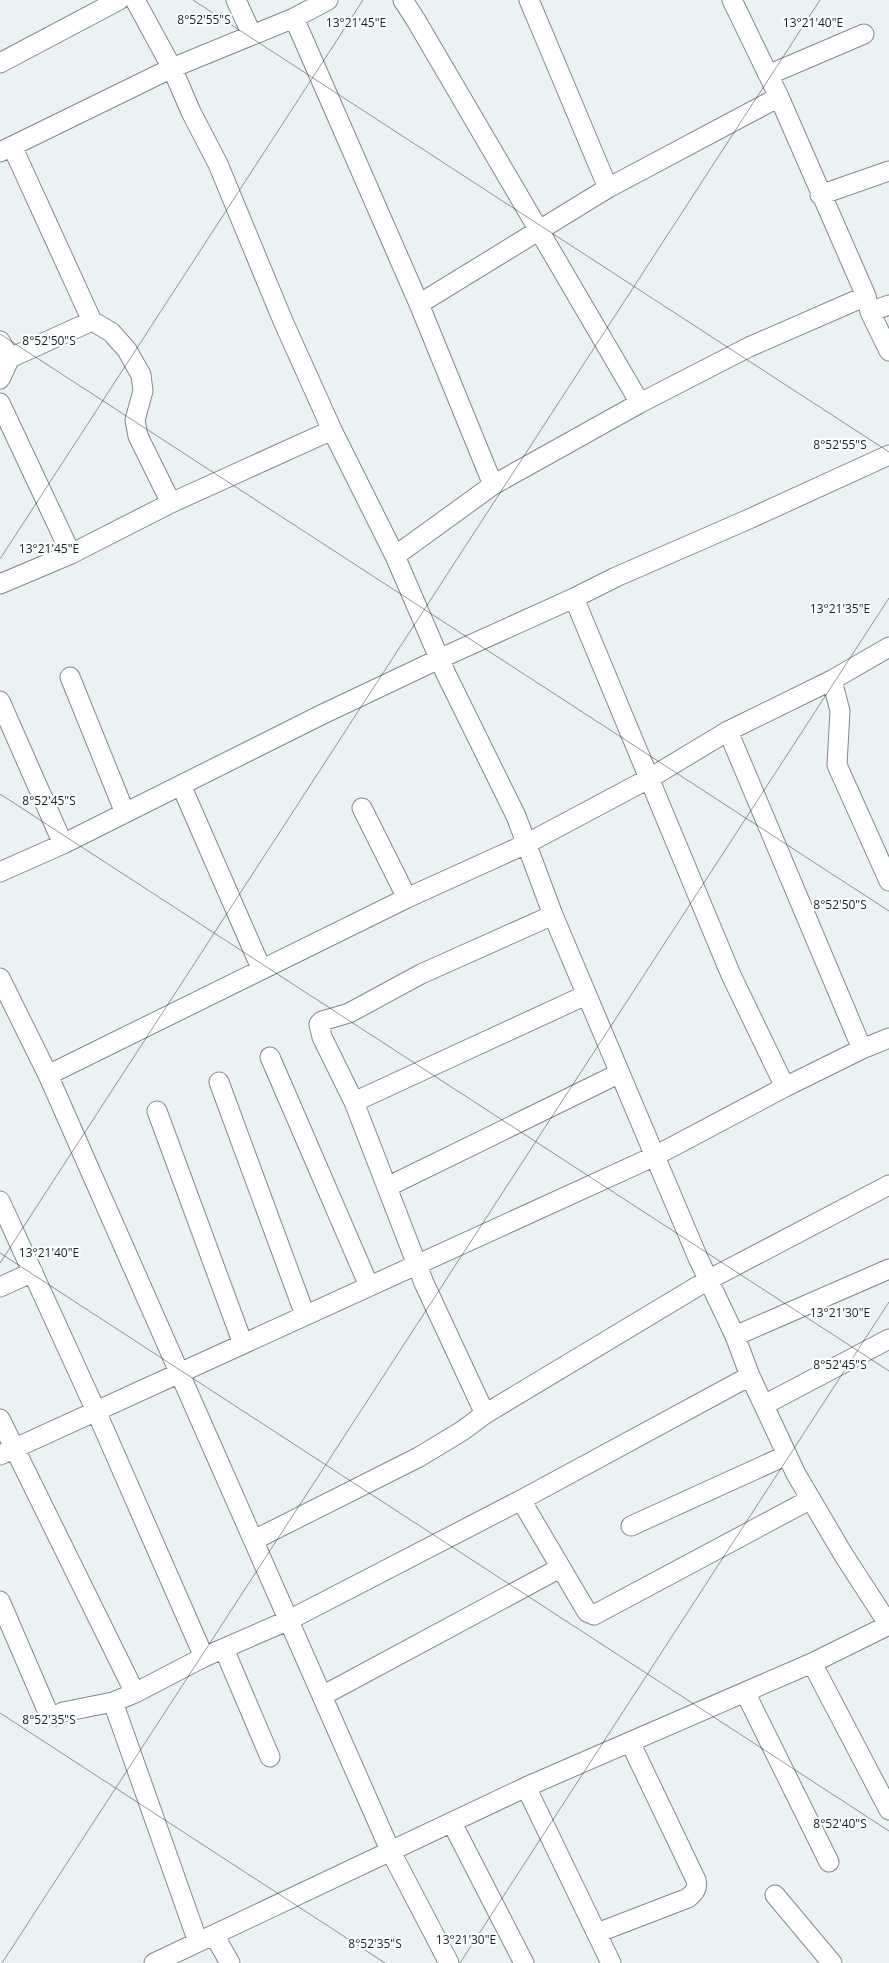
<svg xmlns="http://www.w3.org/2000/svg" width="889" height="1963" font-family="'Open Sans',sans-serif">
	<style>
		.lines { fill: none; stroke-linecap: round; stroke-linejoin: round }
		.minor-casing { stroke: #82898a; stroke-width: 21 }
		.minor { stroke: #fff; stroke-width: 19 }
		.ticks { fill: none; stroke: #1d2020; stroke-width: 1; stroke-opacity: 0.45 }
		.ticks-label { font-size: 12px; text-anchor: middle; fill: #1d2020; stroke: #fafeff; stroke-width: 4.5; stroke-linejoin: round; paint-order: stroke }
	</style>
	<rect width="100%" height="100%" fill="#ebf2f3"/>
	<g class="lines">
		<defs>
			<path id="minor" d="M 135,0 L 172,68 L 191,112 L 218,164 L 283,321 L 332,430 L 395,556 L 446,674 L 516,816 L 553,915 L 698,1258 L 735,1336 L 750,1376 L 796,1474 L 843,1554 L 889,1625 L 812,1663 L 526,1787 L 154,1963
				M 236,0 L 252,35
				M 403,0 L 417,22 L 640,403
				M 529,0 L 608,188
				M 732,0 L 779,97 L 866,296 L 870,312 L 889,351
				M 294,18 L 419,304 L 493,485
				M 0,63 L 119,0
				M 768,75 L 864,34
				M 12,146 L 92,321
				M 0,152 L 172,68 L 294,18 L 328,0
				M 820,195 L 889,171
				M 419,304 L 608,188 L 779,97
				M 870,312 L 889,305
				M 0,341 L 10,358 L 0,379
				M 10,358 L 92,321 L 111,332 L 127,350 L 141,375 L 143,391 L 135,420 L 138,436 L 171,503
				M 0,403 L 71,554
				M 395,556 L 493,485 L 640,403 L 749,347 L 866,296
				M 0,584 L 71,554 L 171,503 L 332,430
				M 574,598 L 731,975 L 785,1087
				M 70,677 L 125,813
				M 832,680 L 840,711 L 837,765 L 889,881
				M 0,701 L 63,844
				M 728,731 L 862,1049
				M 181,785 L 261,968
				M 362,808 L 407,898
				M 0,872 L 63,844 L 323,714 L 439,659 L 574,598 L 616,577 L 749,519 L 889,455
				M 0,978 L 48,1075 L 390,1850 L 449,1963
				M 270,1057 L 369,1286
				M 48,1075 L 407,898 L 526,844 L 650,778 L 728,731 L 832,680 L 889,647
				M 219,1082 L 305,1315
				M 354,1102 L 586,995
				M 157,1111 L 243,1344
				M 387,1187 L 620,1073
				M 0,1201 L 96,1411 L 204,1657
				M 0,1287 L 33,1272
				M 735,1336 L 889,1269
				M 764,1405 L 889,1339
				M 485,1414 L 708,1280 L 889,1185
				M 0,1419 L 135,1693
				M 0,1455 L 655,1156 L 785,1087 L 862,1049 L 889,1038
				M 521,1500 L 587,1612 L 594,1615 L 811,1499
				M 631,1526 L 787,1455
				M 254,1540 L 419,1457 L 462,1431 L 485,1414 L 424,1283 L 354,1102 L 322,1037 L 319,1024 L 322,1021 L 349,1013 L 421,974 L 553,915
				M 0,1601 L 47,1710 L 51,1715 L 56,1716 L 63,1712 L 113,1702 L 135,1693 L 204,1657 L 289,1620 L 521,1500 L 750,1376
				M 224,1649 L 270,1757
				M 812,1663 L 889,1810
				M 745,1692 L 829,1862
				M 322,1696 L 560,1568
				M 113,1702 L 198,1942
				M 526,1787 L 611,1963
				M 452,1823 L 524,1963
				M 775,1895 L 832,1963
				M 597,1933 L 688,1898 C 695,1892 698,1888 696,1880 L 630,1742
				M 214,1935 L 230,1963"/>
		</defs>
		<use href="#minor" class="minor-casing"/>
		<use href="#minor" class="minor"/>
	</g>
	<path class="ticks" d="M 193,0 L 889,452M 0,334 L 889,911M 0,559 L 363,0M 0,794 L 889,1371M 0,1253 L 889,1831M 0,1263 L 820,0M 0,1713 L 385,1963M 2,1963 L 889,598M 460,1963 L 889,1302"/>
	<g class="ticks-label">
		<text x="204" y="24">8°52'55"S</text>
		<text x="356" y="27">13°21'45"E</text>
		<text x="813" y="27">13°21'40"E</text>
		<text x="49" y="345">8°52'50"S</text>
		<text x="840" y="449">8°52'55"S</text>
		<text x="49" y="553">13°21'45"E</text>
		<text x="840" y="613">13°21'35"E</text>
		<text x="49" y="805">8°52'45"S</text>
		<text x="840" y="909">8°52'50"S</text>
		<text x="49" y="1257">13°21'40"E</text>
		<text x="840" y="1317">13°21'30"E</text>
		<text x="840" y="1369">8°52'45"S</text>
		<text x="49" y="1724">8°52'35"S</text>
		<text x="840" y="1828">8°52'40"S</text>
		<text x="466" y="1944">13°21'30"E</text>
		<text x="375" y="1948">8°52'35"S</text>
	</g>
</svg>
